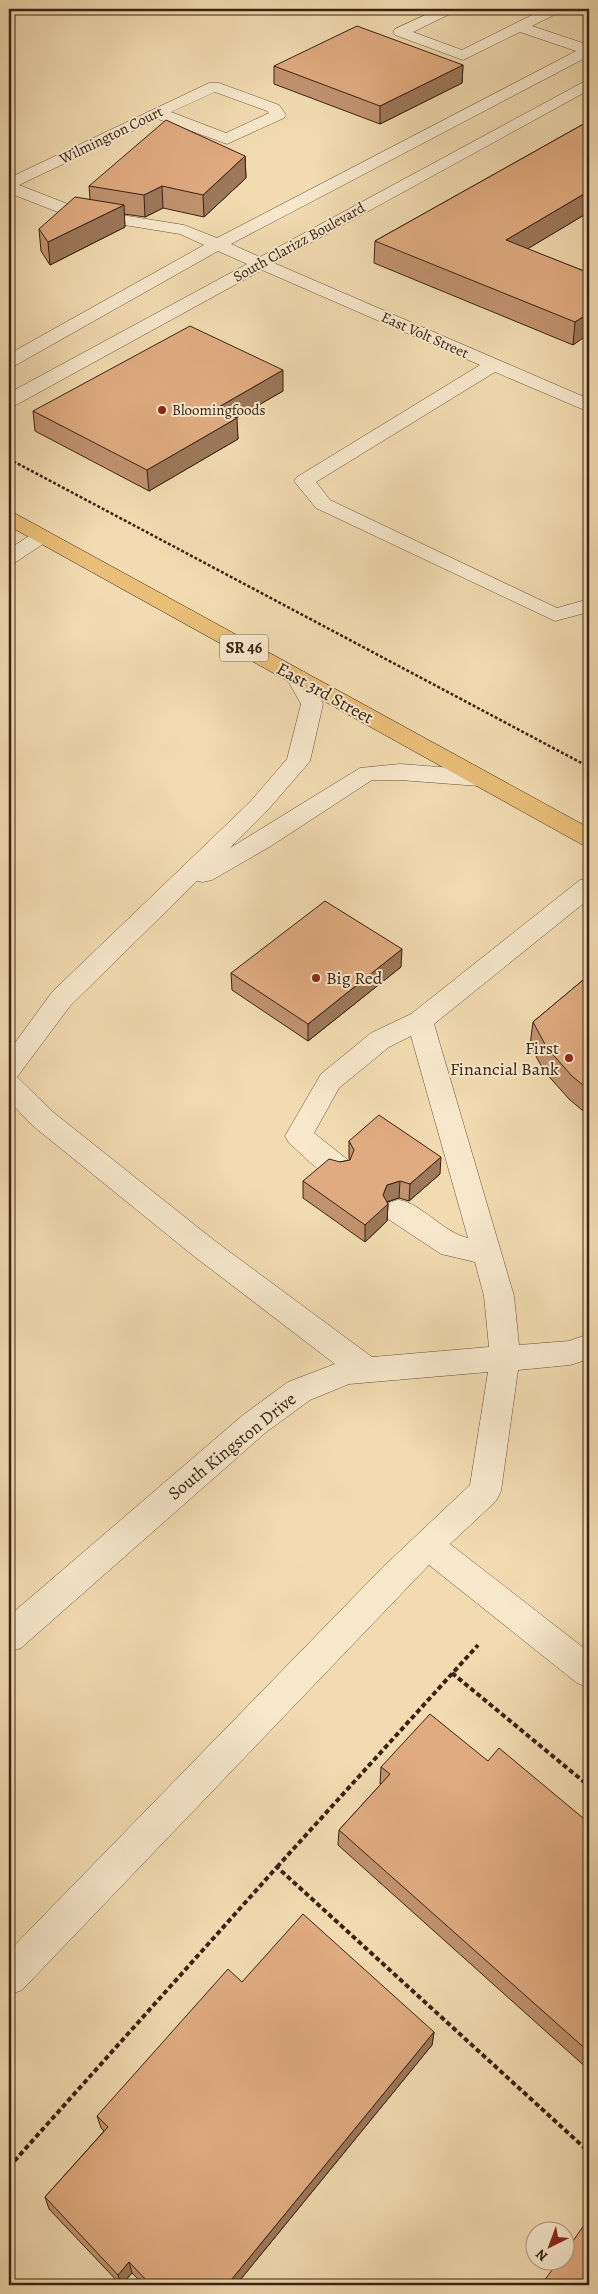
<svg xmlns="http://www.w3.org/2000/svg" width="598" height="2294" font-family="Alegreya,serif">
	<style>
		.lines { fill: none; stroke-linecap: round; stroke-linejoin: round }
		.minor-casing { stroke: #68503c; stroke-width: 1 }
		.highway-casing { stroke: #3a2215; stroke-width: 1 }
		.path-far1 { stroke: #3a2215; stroke-width: 2.5; stroke-dasharray: 3 2; stroke-linecap: butt }
		.path { stroke: #3a2215; stroke-width: 4; stroke-dasharray: 5 3; stroke-linecap: butt }
		.minor { fill: #f7e8cc; fill-rule: evenodd }
		.highway { fill: #e9be78; fill-rule: evenodd }
		.wall { fill: #c1936f; stroke: #3a2215 }
		.shaded-wall { fill: #9d785a; stroke: #3a2215 }
		.building { fill: #e0ab81; stroke: #3a2215 }
		.poi-dot { fill: #8f2418; stroke: #f7e8cc; stroke-width: 2 }
		.labels { text-anchor: middle; dominant-baseline: central; stroke-width: 4; stroke-linejoin: round; paint-order: stroke }
		.far-street-label { font-size: 15px; fill: #3a2215; stroke: #f7e8cc }
		.far-poi-label { font-size: 15px; fill: #3a2215; stroke: #f7e8cc; text-anchor: start }
		.shield { fill: #f7e8cc; stroke: #735d4c; stroke-width: 1 }
		.shield-label { font-size: 16px; font-weight: bold; fill: #3a2215 }
		.street-label { font-size: 18px; fill: #3a2215; stroke: #f7e8cc }
		.poi-label { font-size: 18px; fill: #3a2215; stroke: #f7e8cc; text-anchor: start }
	</style>
	<rect width="100%" height="100%" fill="#f2dbb1"/>
	<filter id="stains"><feTurbulence type="fractalNoise" baseFrequency=".004" numOctaves="4"/><feColorMatrix values="0 0 0 0 .2 0 0 0 0 .09 0 0 0 0 .02 0 0 0 .5 -.17"/></filter>
	<radialGradient id="worn" r=".72"><stop offset=".6" stop-color="#630" stop-opacity="0"/><stop offset="1" stop-color="#630" stop-opacity=".3"/></radialGradient>
	<g class="lines">
		<defs>
			<path id="minor" d="M 438,9 L 456,9 L 454,12 L 413,32 L 462,50 L 544,9 L 562,9 L 560,12 L 532,26 L 589,45 L 589,56 L 231,244 L 260,257 L 589,79 L 589,90 L 274,263 L 589,399 L 589,412 L 495,372 L 316,482 L 330,500 L 557,608 L 589,599 L 589,612 L 555,621 L 316,508 L 294,481 L 297,477 L 480,365 L 262,270 L 16,405 L 9,407 L 9,393 L 247,264 L 218,251 L 16,365 L 9,366 L 9,354 L 204,245 L 180,234 L 68,216 L 9,193 L 9,178 L 209,83 L 219,83 L 279,105 L 286,115 L 284,118 L 227,144 L 158,119 L 19,185 L 78,208 L 184,225 L 217,238 L 576,51 L 520,32 L 463,60 L 395,35 L 393,32 L 395,29 ZM 215,92 L 267,111 L 269,113 L 226,133 L 171,112 Z
				M 42,530 L 49,532 L 52,536 L 49,540 L 16,562 L 9,564 L 9,549 L 35,532 Z
				M 297,670 L 305,672 L 323,704 L 310,761 L 306,766 L 266,812 L 230,848 L 360,768 L 400,764 L 479,770 L 487,773 L 491,778 L 487,783 L 479,786 L 400,780 L 372,780 L 271,846 L 212,880 L 203,882 L 197,881 L 70,1006 L 17,1077 L 53,1112 L 215,1241 L 372,1357 L 489,1347 L 484,1296 L 475,1262 L 441,1254 L 388,1219 L 384,1211 L 388,1203 C 392,1202 396,1200 399,1200 C 421,1203 444,1233 468,1238 L 411,1036 L 389,1047 L 339,1088 L 314,1133 L 348,1160 L 352,1168 L 348,1176 C 325,1183 306,1157 289,1143 L 285,1136 L 321,1074 L 371,1033 L 411,1014 L 580,880 L 589,878 L 589,899 L 434,1024 L 514,1296 L 519,1345 L 569,1341 L 589,1334 L 589,1359 L 570,1365 L 518,1370 L 501,1491 L 496,1501 L 450,1544 L 589,1652 L 589,1688 L 577,1683 L 429,1565 L 22,1990 L 9,1995 L 9,1951 L 383,1567 L 470,1485 L 488,1372 L 349,1384 L 310,1400 L 265,1433 L 21,1648 L 9,1652 L 9,1616 L 243,1415 L 288,1382 L 335,1364 L 195,1257 L 33,1126 L 9,1101 L 9,1051 L 52,992 L 250,802 L 287,759 L 301,704 L 286,677 L 289,672 Z"/>
			<path id="highway" d="M 9,512 L 16,514 L 589,828 L 589,846 L 581,844 L 9,526 Z"/>
		</defs>
		<use href="#minor" class="minor-casing"/>
		<use href="#highway" class="highway-casing"/>
		<path class="path-far1" d="M 9,459 L 589,767"/>
		<path class="path" d="M 452,1673 L 589,1786
			M 277,1867 L 478,1645
			M 9,2167 L 277,1867 L 589,2152
			M 9,2280 L 13,2285"/>
		<use href="#minor" class="minor"/>
		<use href="#highway" class="highway"/>
	</g>
	<path class="wall" d="M 463,65 L 462,83 L 380,124 L 274,84 L 274,66 Z
		M 589,121 L 589,212 L 527,249 L 589,273 L 573,345 L 374,263 L 375,241 Z
		M 245,156 L 246,178 L 204,217 L 163,208 L 145,217 L 124,214 L 125,227 L 50,265 L 41,251 L 39,229 L 90,199 L 89,186 Z
		M 283,391 L 236,418 L 238,439 L 149,491 L 35,431 L 33,411 Z
		M 401,967 L 308,1041 L 232,990 L 231,973 Z
		M 589,975 L 589,1116 L 569,1099 L 544,1071 L 530,1045 L 533,1022 Z
		M 349,1141 L 440,1174 L 409,1201 L 399,1198 L 387,1202 L 388,1204 L 387,1221 L 365,1242 L 303,1198 L 303,1181 L 340,1162 L 350,1160 L 349,1158 Z
		M 488,1761 L 589,1823 L 589,2070 L 338,1845 L 339,1830 L 381,1784 L 380,1784 L 381,1767 Z
		M 242,1982 L 434,2032 L 432,2045 L 236,2285 L 144,2285 L 132,2273 L 121,2285 L 49,2209 L 45,2197 L 104,2131 L 101,2128 L 97,2116 Z"/>
	<path class="shaded-wall" d="M 463,65 L 462,83 L 380,124 L 380,106 Z
		M 245,156 L 246,178 L 204,217 L 203,195 Z
		M 162,186 L 163,208 L 145,217 L 144,195 Z
		M 589,191 L 589,212 L 504,263 L 506,240 Z
		M 124,205 L 125,227 L 50,265 L 48,242 Z
		M 589,313 L 589,334 L 573,345 L 575,322 Z
		M 283,370 L 283,391 L 217,429 L 217,408 Z
		M 237,418 L 238,439 L 149,491 L 147,470 Z
		M 402,949 L 401,967 L 308,1041 L 308,1024 Z
		M 441,1157 L 440,1174 L 409,1201 L 410,1184 Z
		M 400,1181 L 399,1198 L 386,1202 L 388,1204 L 387,1221 L 365,1242 L 365,1225 L 383,1195 L 387,1185 Z
		M 434,2032 L 432,2045 L 236,2285 L 227,2285 Z
		M 129,2262 L 132,2273 L 121,2285 L 118,2275 Z"/>
	<path class="building" d="M 357,26 L 463,65 L 380,106 L 274,66 Z
		M 166,120 L 245,156 L 203,195 L 162,186 L 144,195 L 89,186 Z
		M 589,121 L 589,191 L 506,240 L 589,273 L 589,313 L 575,322 L 375,241 Z
		M 75,197 L 124,205 L 48,242 L 39,229 Z
		M 190,326 L 283,370 L 217,408 L 237,418 L 147,470 L 33,411 Z
		M 325,901 L 402,949 L 308,1024 L 231,973 Z
		M 589,975 L 589,1090 L 572,1076 L 547,1048 L 533,1022 Z
		M 379,1115 L 441,1157 L 410,1184 L 400,1181 L 387,1185 L 383,1195 L 388,1204 L 365,1225 L 303,1181 L 329,1159 L 340,1162 L 350,1160 L 354,1150 L 349,1141 Z
		M 430,1714 L 488,1761 L 499,1748 L 589,1823 L 589,2052 L 339,1830 L 390,1774 L 381,1767 Z
		M 303,1914 L 434,2032 L 227,2285 L 151,2285 L 129,2262 L 118,2275 L 45,2197 L 108,2127 L 97,2116 L 228,1969 L 242,1982 Z
		M 589,2218 L 589,2285 L 541,2285 L 558,2262 L 566,2262 L 566,2251 Z"/>
	<g class="poi-dot">
		<circle cx="162" cy="410" r="5"/>
		<circle cx="316" cy="978" r="5"/>
		<circle cx="569" cy="1058" r="5"/>
	</g>
	<g class="labels">
		<g class="far-street-label">
			<text transform="translate(111 135) rotate(-26)">Wilmington Court</text>
			<text transform="translate(299 242) rotate(-29)">South Clarizz Boulevard</text>
			<text transform="translate(425 335) rotate(24)">East Volt Street</text>
		</g>
		<g class="far-poi-label">
			<text x="172" y="410">Bloomingfoods</text>
		</g>
		<rect class="shield" x="220" y="634.5" width="48" height="27" rx="4"/>
		<g class="shield-label">
			<text x="244" y="648">SR 46</text>
		</g>
		<g class="street-label">
			<text transform="translate(325 693) rotate(29)">East 3rd Street</text>
			<text transform="translate(232 1446) rotate(-39)">South Kingston Drive</text>
		</g>
		<g class="poi-label">
			<text x="326" y="978">Big Red</text>
			<text x="559" y="1048" text-anchor="end">First<tspan x="559" dy="21">Financial Bank</tspan></text>
		</g>
	</g>
	<rect width="598" height="2294" fill="none" stroke="#f2dbb1" stroke-width="30"/>
	<rect x="10" y="10" width="578" height="2274" fill="none" stroke="#3a2215" stroke-width="2.5"/>
	<rect x="15" y="15" width="568" height="2264" fill="none" stroke="#3a2215"/>
	<g transform="translate(550 2246) rotate(222)"><circle r="24" fill="#f7e8cc" stroke="#ab9983"/>
	<path d="M0-4L9 19L0 12L-9 19Z" fill="#8f2418"/>
	<text y="-8" font-size="14" font-weight="bold" text-anchor="middle" fill="#3a2215">N</text>
	</g>
	<rect width="100%" height="100%" filter="url(#stains)"/>
	<rect width="100%" height="100%" fill="url(#worn)"/>
</svg>
